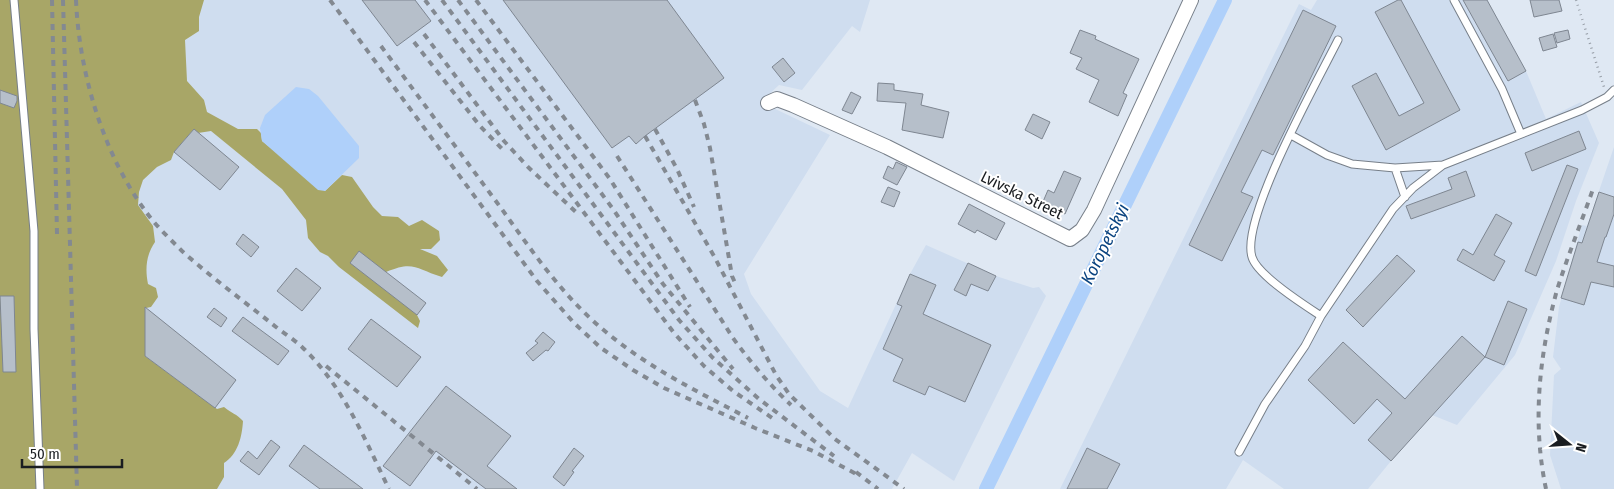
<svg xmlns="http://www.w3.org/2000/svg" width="1614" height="489" font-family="'Fira Sans Condensed',sans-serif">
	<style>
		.built { fill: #cfddef }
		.forest { fill: #a8a667 }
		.water { fill: #afd0fa }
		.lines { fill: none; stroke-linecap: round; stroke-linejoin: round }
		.canal { stroke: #afd0fa; stroke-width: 14 }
		.building { fill: #b6bfca; stroke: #7e8691 }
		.service-casing { stroke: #777f89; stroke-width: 9 }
		.minor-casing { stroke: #777f89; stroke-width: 16 }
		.path { stroke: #979ea7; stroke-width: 2.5; stroke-dasharray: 1 4; stroke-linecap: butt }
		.service { stroke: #fff; stroke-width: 7 }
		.minor { stroke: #fff; stroke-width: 14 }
		.rail { stroke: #838991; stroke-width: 4; stroke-dasharray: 6 6; stroke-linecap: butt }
		.labels { text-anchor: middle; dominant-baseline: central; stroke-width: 4; stroke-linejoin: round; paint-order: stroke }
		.street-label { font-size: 16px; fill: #1a1d21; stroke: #fff }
		.water-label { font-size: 18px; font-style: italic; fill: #0c4581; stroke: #fff }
	</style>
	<rect width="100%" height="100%" fill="#dfe8f3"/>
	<path class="built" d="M 0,0 L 870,0 L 860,32 L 852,26 L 802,90 L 779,85 L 764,99 L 771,107 L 830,135 L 744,274 L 751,294 L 820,391 L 848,408 L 910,274 L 926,245 L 996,276 L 1033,288 L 1039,287 L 1046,296 L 954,481 L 912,453 L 892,489 L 0,489 Z
		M 1317,0 L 1487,0 L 1526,71 L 1546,119 L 1581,102 L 1599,143 L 1576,201 L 1556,261 L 1515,355 L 1457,425 L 1432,415 L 1391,461 L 1368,489 L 1284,489 L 1243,460 L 1226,489 L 1060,489 L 1299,4 L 1311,10 Z
		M 1614,147 L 1614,489 L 1561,489 L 1550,455 L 1554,375 L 1561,369 L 1553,357 L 1559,307 L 1582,225 L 1587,226 Z"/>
	<path class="forest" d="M 0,0 L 204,0 L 199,17 L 199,31 L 185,40 L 187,81 L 204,100 L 207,112 L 238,129 L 257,129 L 261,133 L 262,141 L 325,191 L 342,175 L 352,177 L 373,207 L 382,216 L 398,217 L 409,226 L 422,220 L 439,231 L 440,240 L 431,249 L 420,249 L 437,256 L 448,270 L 442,277 C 416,269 414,260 386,272 L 417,315 L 420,321 L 418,328 L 339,267 L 328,256 L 320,252 L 308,238 L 306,220 L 282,189 L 211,131 L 198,133 L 194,129 L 174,152 L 171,160 L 157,167 L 143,180 L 139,192 L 138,205 L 153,226 L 155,242 C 146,255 145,269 148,284 L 156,288 L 158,297 L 151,307 L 146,308 L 145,356 L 217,409 L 224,407 C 231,413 237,414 243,421 C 242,437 238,454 224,463 L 224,477 L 217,489 L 0,489 Z"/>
	<path class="water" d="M 296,87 L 309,89 L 318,96 L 359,146 L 359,158 L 325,191 L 318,190 L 262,141 L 260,128 L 265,115 Z"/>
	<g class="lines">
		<path class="canal" d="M 986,489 L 1225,0"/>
	</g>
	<path class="building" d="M 362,0 L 415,0 L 431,21 L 397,46 Z
		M 503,0 L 667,0 L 724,78 L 645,136 L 636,144 L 629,136 L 612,148 Z
		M 1398,0 L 1401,0 L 1460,110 L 1386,150 L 1352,86 L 1376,73 L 1399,116 L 1424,103 L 1375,12 Z
		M 1463,0 L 1487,0 L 1526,71 L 1508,81 Z
		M 1530,0 L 1559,0 L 1562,11 L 1534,17 Z
		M 1303,10 L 1336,26 L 1273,155 L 1262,150 L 1241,192 L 1253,197 L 1222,261 L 1189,245 Z
		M 1080,30 L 1096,36 L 1095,39 L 1139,59 L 1123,93 L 1127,95 L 1118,116 L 1089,102 L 1099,80 L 1076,69 L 1082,58 L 1070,53 Z
		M 1568,30 L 1570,39 L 1557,43 L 1554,33 Z
		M 1553,34 L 1557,47 L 1543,51 L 1539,38 Z
		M 783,58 L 795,73 L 784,82 L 772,67 Z
		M 878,83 L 894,84 L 894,90 L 923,94 L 921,105 L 949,112 L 943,138 L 902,130 L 906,103 L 877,101 Z
		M 0,90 L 17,96 L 17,101 L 14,108 L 0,103 Z
		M 851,92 L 861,97 L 852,114 L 842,110 Z
		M 1033,114 L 1050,122 L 1042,139 L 1025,130 Z
		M 194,129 L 239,167 L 220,190 L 174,152 Z
		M 1579,131 L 1586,149 L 1532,171 L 1525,153 Z
		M 896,162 L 907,167 L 897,185 L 883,178 L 888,166 L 893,169 Z
		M 1567,165 L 1578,169 L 1536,276 L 1525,271 Z
		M 1064,171 L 1081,178 L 1065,214 L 1042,204 L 1048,190 L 1054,193 Z
		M 1466,171 L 1475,196 L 1411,219 L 1406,206 L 1452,189 L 1448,178 Z
		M 888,187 L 900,192 L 894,207 L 881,202 Z
		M 1599,192 L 1614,197 L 1614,214 L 1606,237 L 1605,237 L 1597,262 L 1614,266 L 1614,287 L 1591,282 L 1584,305 L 1561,298 L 1578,242 L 1582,243 Z
		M 969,204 L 1005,223 L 996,240 L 977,230 L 975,233 L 958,224 Z
		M 1496,214 L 1512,223 L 1494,255 L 1505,261 L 1494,281 L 1457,260 L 1463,249 L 1473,255 Z
		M 243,234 L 259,247 L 251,257 L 236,244 Z
		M 359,251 L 426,303 L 417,315 L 350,263 Z
		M 1397,255 L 1415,271 L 1363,327 L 1346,310 Z
		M 968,263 L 996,276 L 988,291 L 971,284 L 966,296 L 954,290 Z
		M 296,268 L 321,288 L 302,311 L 277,291 Z
		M 910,274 L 936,285 L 923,314 L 991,345 L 965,402 L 929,386 L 925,395 L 893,381 L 903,359 L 883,349 L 902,306 L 897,304 Z
		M 0,296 L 14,296 L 16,372 L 3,372 Z
		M 1508,301 L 1527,309 L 1504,365 L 1485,357 Z
		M 145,307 L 236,380 L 215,408 L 145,356 Z
		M 214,308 L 227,318 L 221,327 L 207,317 Z
		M 243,317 L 289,351 L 278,365 L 232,331 Z
		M 371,319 L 421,357 L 397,387 L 348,349 Z
		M 543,332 L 555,342 L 548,351 L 546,350 L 533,361 L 526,353 L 538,343 L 535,341 Z
		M 1462,336 L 1485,357 L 1391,461 L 1368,440 L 1392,413 L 1377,399 L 1354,424 L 1308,380 L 1343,342 L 1405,399 Z
		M 446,386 L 511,436 L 487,466 L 517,489 L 486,489 L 436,451 L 410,486 L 383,466 Z
		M 271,440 L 280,447 L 259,475 L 240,461 L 248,451 L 257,459 Z
		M 304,445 L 363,489 L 320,489 L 289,466 Z
		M 574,448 L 584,456 L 572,471 L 574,472 L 564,486 L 553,477 Z
		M 1087,448 L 1120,464 L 1107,489 L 1067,489 Z"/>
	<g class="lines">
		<defs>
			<path id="service" d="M 14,0 L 34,231 L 34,329 L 40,489
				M 1454,0 L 1502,89 L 1521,134
				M 1338,40 C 1318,80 1240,219 1252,257 C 1257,275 1304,305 1321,316 L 1393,209 L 1413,188 L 1443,165
				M 1291,135 L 1327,155 L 1352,164 L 1395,168 L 1443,165 L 1582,110 L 1607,97 L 1614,90
				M 1395,168 L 1405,197
				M 1239,452 L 1265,404 L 1305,346 L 1321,316"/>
			<path id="minor" d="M 768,103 L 777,99 L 793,105 L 887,147 L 1070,239 L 1082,230 L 1094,210 L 1191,0"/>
		</defs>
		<use href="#service" class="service-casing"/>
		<use href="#minor" class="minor-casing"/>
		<path class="path" d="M 1576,0 L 1604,87"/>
		<use href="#service" class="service"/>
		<use href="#minor" class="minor"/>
		<path class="rail" d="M 52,0 L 57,234
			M 63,0 L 77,489
			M 76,0 C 79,71 102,151 144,209 C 154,224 169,238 182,251 C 212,278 245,302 276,327 C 285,334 295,340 303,348 C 344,387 365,440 389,489
			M 330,0 L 537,281 L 574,323 L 601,348 L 633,370 L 664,388 L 755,428 L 813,451 L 860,476
			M 425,0 L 674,333 L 704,366 L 733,391 L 775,420
			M 442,0 L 679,320 L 712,357 L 759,399 L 834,456
			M 458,0 L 613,209 L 663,284 L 733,369
			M 476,0 L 610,179 L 690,307
			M 424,34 L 504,141 L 528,167 L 578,214
			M 414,42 L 480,126 L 505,152
			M 381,46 C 421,100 461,154 501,208 C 532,251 564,298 606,332 C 649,368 698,392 748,418
			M 695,100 L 704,124 L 710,148 L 732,276 L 736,285
			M 655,129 L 677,169 L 694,207
			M 645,136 L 714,256 L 776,375 L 789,394 L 835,439 L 904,489
			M 617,156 L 733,338 C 751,363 769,384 791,405
			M 326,366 L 477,489
			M 856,472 L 878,489
			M 1546,489 C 1532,423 1539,355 1557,290 C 1568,255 1582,221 1594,186"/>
	</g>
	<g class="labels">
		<g class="street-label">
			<text transform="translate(1022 195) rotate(26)">Lvivska Street</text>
		</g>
		<g class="water-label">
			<text transform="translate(1105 244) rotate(-64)">Koropetskyi</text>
		</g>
	</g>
	<g transform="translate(1569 444) rotate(107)" stroke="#ffffff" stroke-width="4" paint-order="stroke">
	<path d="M0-4L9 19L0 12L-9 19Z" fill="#1a1d21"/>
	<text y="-8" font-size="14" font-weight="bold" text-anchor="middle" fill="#1a1d21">N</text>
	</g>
	<path d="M22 459v8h100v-8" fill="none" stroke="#1a1d21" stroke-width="2.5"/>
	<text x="30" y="459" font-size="15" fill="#1a1d21" stroke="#ffffff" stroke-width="4" paint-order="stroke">50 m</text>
</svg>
